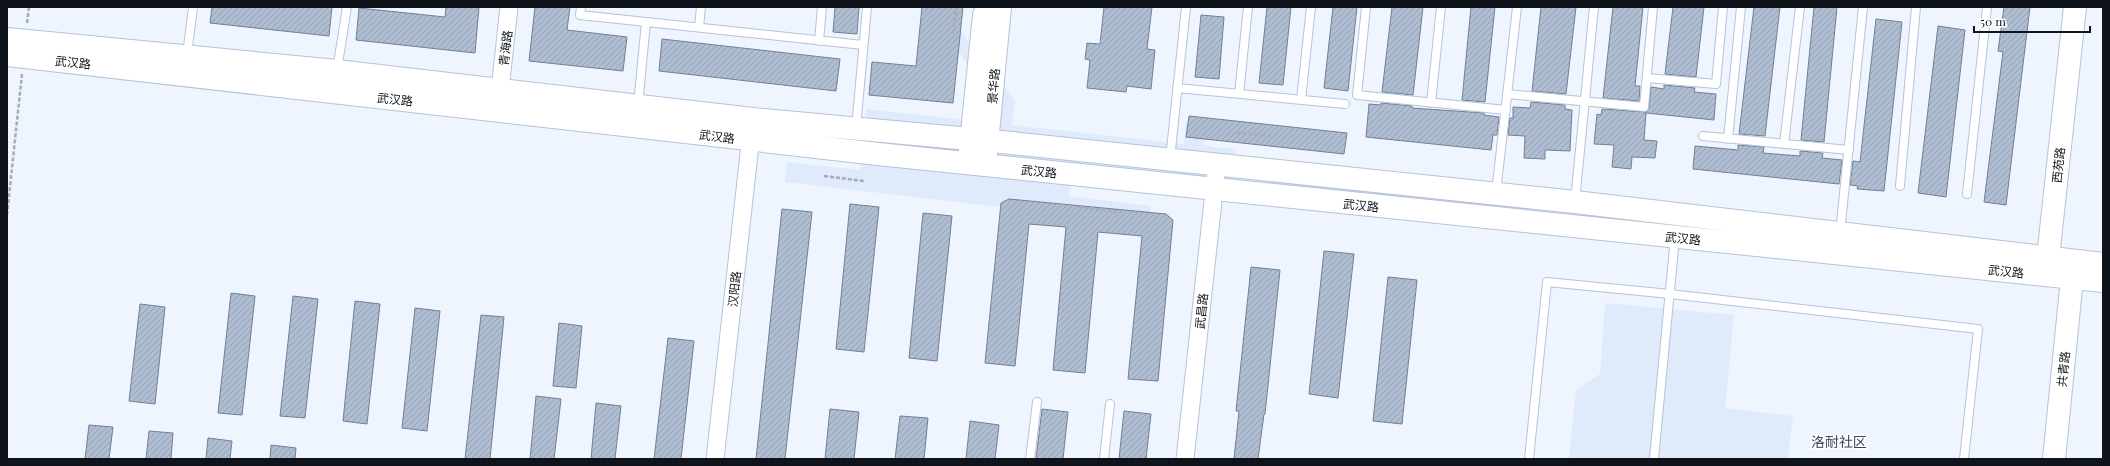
<svg xmlns="http://www.w3.org/2000/svg" width="2110" height="466" font-family="'Playfair Display','Noto Sans SC',serif">
	<style>
		.built { fill: #dfeafb }
		.building { fill: url(#building-hatch); stroke: #727f93 }
		.lines { fill: none; stroke-linecap: round; stroke-linejoin: round }
		.lane-casing { stroke: #b5c3d8; stroke-width: 10 }
		.street-casing { stroke: #b5c3d8; stroke-width: 19 }
		.secondary-casing { stroke: #b5c3d8; stroke-width: 24 }
		.primary-casing { stroke: #b5c3d8; stroke-width: 24 }
		.path { stroke: #a6abb4; stroke-width: 2.5; stroke-dasharray: 4 2; stroke-linecap: butt }
		.lane { stroke: #fff; stroke-width: 8 }
		.street { stroke: #fff; stroke-width: 17 }
		.secondary { stroke: #fff; stroke-width: 22 }
		.primary { stroke: #fff; stroke-width: 22 }
		.labels { text-anchor: middle; dominant-baseline: central; stroke-width: 3; stroke-linejoin: round; paint-order: stroke }
		.street-label { font-size: 12px; fill: #0f141b; stroke: #fff }
		.quarter-label { font-size: 14px; fill: #3a4557; stroke: #fff }
	</style>
	<defs>
		<pattern id="building-hatch" width="6" height="6" patternUnits="userSpaceOnUse"><rect width="6" height="6" fill="#afbdd2"/><path d="M-1 1l2-2M0 6l6-6M5 7l2-2" fill="none" stroke="#95a2b4"/></pattern>
	</defs>
	<rect width="100%" height="100%" fill="#eff5fe"/>
	<path class="built" d="M 960,30 L 1015,100 L 1012,125 L 1184,144 L 1186,121 L 1282,129 L 1205,138 L 1204,146 L 1236,149 L 1233,180 L 1071,176 L 1069,196 L 1151,206 L 1149,224 L 785,182 L 787,162 L 860,170 L 866,109 L 993,123 L 995,99 L 946,36 Z
		M 1605,303 L 1734,315 L 1725,408 L 1793,416 L 1788,459 L 1569,459 L 1576,390 L 1600,374 Z"/>
	<path class="building" d="M 212,7 L 332,7 L 329,36 L 210,23 Z
		M 446,7 L 479,7 L 475,53 L 356,40 L 359,8 L 445,17 Z
		M 535,7 L 570,7 L 567,30 L 627,37 L 623,71 L 529,61 Z
		M 835,7 L 859,7 L 857,34 L 833,32 Z
		M 922,7 L 963,7 L 953,103 L 869,95 L 872,62 L 916,66 Z
		M 1104,7 L 1152,7 L 1147,49 L 1155,50 L 1151,89 L 1127,86 L 1126,92 L 1087,88 L 1090,60 L 1085,59 L 1087,43 L 1100,44 Z
		M 1267,7 L 1291,7 L 1283,85 L 1259,83 Z
		M 1333,7 L 1357,7 L 1348,91 L 1324,88 Z
		M 1392,7 L 1423,7 L 1413,95 L 1382,92 Z
		M 1471,7 L 1495,7 L 1485,102 L 1462,100 Z
		M 1541,7 L 1576,7 L 1566,94 L 1532,91 Z
		M 1613,7 L 1643,7 L 1635,86 L 1640,86 L 1639,101 L 1603,98 Z
		M 1673,7 L 1704,7 L 1696,77 L 1665,74 Z
		M 1754,7 L 1780,7 L 1765,136 L 1739,134 Z
		M 1814,7 L 1837,7 L 1824,142 L 1801,140 Z
		M 2004,7 L 2030,7 L 2006,205 L 1984,202 L 2003,52 L 1998,51 Z
		M 1201,15 L 1224,17 L 1219,79 L 1195,77 Z
		M 1876,19 L 1902,22 L 1884,191 L 1857,189 L 1858,186 L 1850,185 L 1853,161 L 1860,162 Z
		M 1938,26 L 1965,30 L 1946,197 L 1918,193 Z
		M 662,39 L 840,59 L 836,91 L 659,71 Z
		M 1664,85 L 1695,88 L 1694,92 L 1716,94 L 1714,120 L 1646,113 L 1644,140 L 1657,141 L 1655,158 L 1632,157 L 1631,169 L 1612,167 L 1614,145 L 1594,144 L 1597,114 L 1601,115 L 1602,109 L 1646,112 L 1649,107 L 1651,87 L 1664,89 Z
		M 1531,102 L 1565,105 L 1565,109 L 1572,110 L 1570,151 L 1545,150 L 1545,159 L 1524,158 L 1525,136 L 1508,135 L 1510,118 L 1513,118 L 1513,107 L 1530,108 Z
		M 1381,103 L 1412,106 L 1412,108 L 1484,113 L 1484,115 L 1499,117 L 1497,135 L 1493,135 L 1491,150 L 1366,137 L 1369,104 L 1381,105 Z
		M 1189,116 L 1347,133 L 1344,154 L 1186,137 Z
		M 1738,145 L 1764,147 L 1763,153 L 1800,156 L 1800,151 L 1823,153 L 1822,158 L 1842,160 L 1839,184 L 1693,169 L 1695,146 L 1738,150 Z
		M 1009,199 L 1166,214 L 1173,220 L 1158,381 L 1128,379 L 1142,236 L 1098,232 L 1085,373 L 1053,370 L 1066,227 L 1029,224 L 1015,366 L 985,363 L 1001,203 Z
		M 850,204 L 879,207 L 864,352 L 836,349 Z
		M 782,209 L 812,212 L 785,459 L 756,459 Z
		M 923,213 L 952,216 L 937,361 L 909,358 Z
		M 1324,251 L 1354,254 L 1338,398 L 1309,394 Z
		M 1251,267 L 1280,270 L 1265,414 L 1264,414 L 1258,459 L 1234,459 L 1239,411 L 1236,411 Z
		M 1388,277 L 1417,280 L 1402,424 L 1373,421 Z
		M 231,293 L 255,296 L 242,415 L 218,413 Z
		M 293,296 L 318,299 L 305,418 L 280,416 Z
		M 355,301 L 380,304 L 367,424 L 343,421 Z
		M 140,304 L 165,307 L 155,404 L 129,401 Z
		M 415,308 L 440,311 L 427,431 L 402,428 Z
		M 481,315 L 504,317 L 490,459 L 465,459 Z
		M 559,323 L 582,326 L 576,388 L 553,386 Z
		M 668,338 L 694,341 L 681,459 L 654,459 Z
		M 536,396 L 561,399 L 554,459 L 530,459 Z
		M 596,403 L 621,406 L 615,459 L 591,459 Z
		M 830,409 L 859,412 L 854,459 L 825,459 Z
		M 1042,409 L 1068,412 L 1063,459 L 1036,459 Z
		M 1124,411 L 1151,414 L 1146,459 L 1119,459 Z
		M 900,416 L 928,418 L 924,459 L 895,459 Z
		M 970,421 L 999,425 L 995,459 L 966,459 Z
		M 89,425 L 113,427 L 109,459 L 85,459 Z
		M 149,431 L 173,433 L 171,459 L 146,459 Z
		M 208,438 L 232,441 L 230,459 L 206,459 Z
		M 271,445 L 296,448 L 295,459 L 270,459 Z"/>
	<g class="lines">
		<defs>
			<path id="lane" d="M 581,7 L 580,15 L 863,45
				M 1366,7 L 1357,95 L 1506,110
				M 699,27 L 701,7
				M 819,41 L 822,7
				M 187,55 L 193,7
				M 337,70 L 347,7
				M 1647,78 L 1716,84 L 1723,7
				M 1177,88 L 1345,104
				M 1239,94 L 1248,7
				M 1507,94 L 1644,107 L 1653,7
				M 1301,100 L 1311,7
				M 1431,103 L 1441,7
				M 638,105 L 646,22
				M 856,128 L 867,7
				M 1703,136 L 1849,150
				M 1728,139 L 1741,7
				M 1784,144 L 1800,7
				M 1170,159 L 1186,7
				M 1900,186 L 1916,7
				M 1496,193 L 1517,7
				M 1967,194 L 1987,7
				M 1575,201 L 1594,7
				M 1840,233 L 1863,7
				M 1030,459 L 1037,402
				M 1104,459 L 1110,404
				M 1529,459 L 1547,282 L 1670,294 L 1978,329 L 1964,459
				M 1654,459 L 1675,237"/>
			<path id="street" d="M 500,90 L 509,7
				M 715,459 L 752,127
				M 1185,459 L 1217,164"/>
			<path id="secondary" d="M 7,39 L 337,71 L 753,119 L 1002,142 L 1575,202 L 2103,264
				M 7,55 L 878,154 L 2103,281
				M 970,152 L 984,15
				M 986,154 L 1000,7
				M 2054,459 L 2072,278"/>
			<path id="primary" d="M 2075,7 L 2048,258 L 2072,278 L 2103,265"/>
		</defs>
		<use href="#lane" class="lane-casing"/>
		<use href="#street" class="street-casing"/>
		<use href="#secondary" class="secondary-casing"/>
		<use href="#primary" class="primary-casing"/>
		<path class="path" d="M 27,23 L 29,7
			M 953,33 L 956,7
			M 1237,133 L 1273,136
			M 824,176 L 864,181
			M 1078,207 L 1122,212
			M 7,215 L 22,74"/>
		<use href="#lane" class="lane"/>
		<use href="#street" class="street"/>
		<use href="#secondary" class="secondary"/>
		<use href="#primary" class="primary"/>
	</g>
	<g class="labels">
		<g class="street-label">
			<text transform="translate(505 48) rotate(-83)">青海路</text>
			<text transform="translate(73 62) rotate(6)">武汉路</text>
			<text transform="translate(993 86) rotate(-85)">景华路</text>
			<text transform="translate(395 99) rotate(6)">武汉路</text>
			<text transform="translate(717 136) rotate(7)">武汉路</text>
			<text transform="translate(2058 165) rotate(-84)">西苑路</text>
			<text transform="translate(1039 171) rotate(6)">武汉路</text>
			<text transform="translate(1361 205) rotate(6)">武汉路</text>
			<text transform="translate(1683 238) rotate(6)">武汉路</text>
			<text transform="translate(2006 271) rotate(6)">武汉路</text>
			<text transform="translate(734 289) rotate(-84)">汉阳路</text>
			<text transform="translate(1201 311) rotate(-84)">武昌路</text>
			<text transform="translate(2063 369) rotate(-84)">共青路</text>
		</g>
		<g class="quarter-label">
			<text x="1839" y="441">洛耐社区</text>
		</g>
	</g>
	<rect width="2110" height="466" fill="none" stroke="#0f141b" stroke-width="16"/>
	<path d="M1974 26v6h116v-6" fill="none" stroke="#0f141b" stroke-width="2"/>
	<text x="1980" y="26" font-size="12" fill="#0f141b" stroke="#ffffff" stroke-width="3" paint-order="stroke">50 m</text>
</svg>
